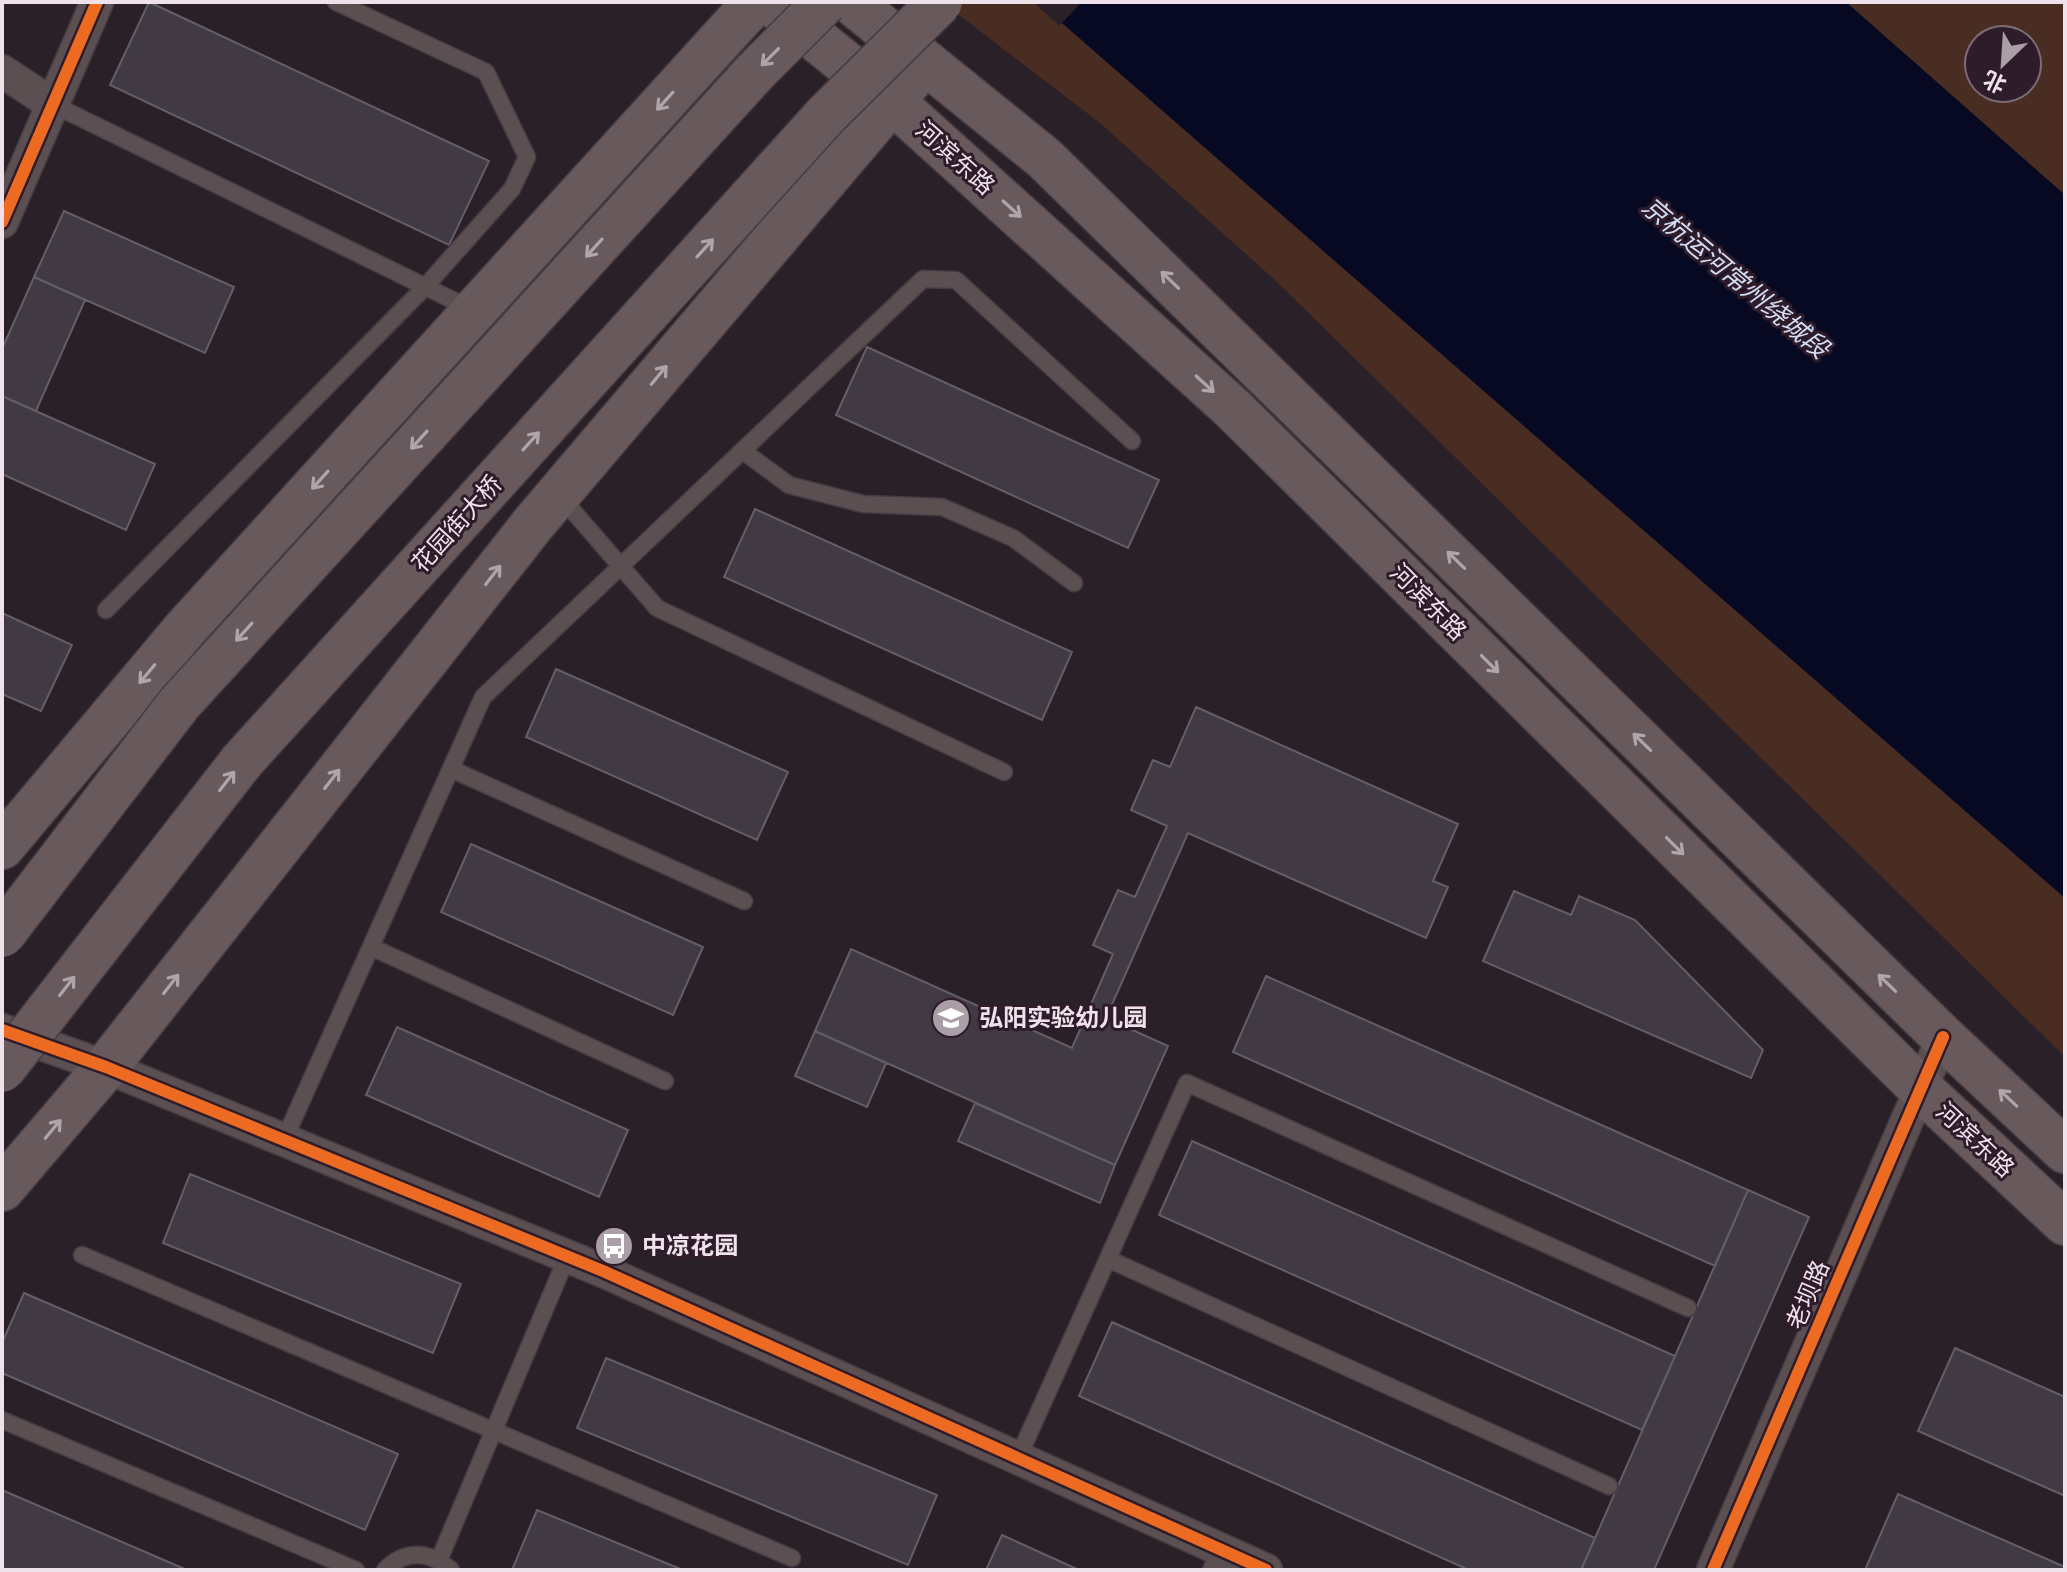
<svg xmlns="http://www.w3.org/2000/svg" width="2067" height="1572" font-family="'Fira Sans Condensed','Noto Sans SC',sans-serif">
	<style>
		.green { fill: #492c22; fill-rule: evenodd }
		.water { fill: #070923 }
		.pier { fill: #2a2028 }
		.building { fill: #413a44; stroke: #645e66; stroke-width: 2 }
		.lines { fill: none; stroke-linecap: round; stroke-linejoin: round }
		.lane-casing { stroke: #453c42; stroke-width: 19 }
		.street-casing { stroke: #453c42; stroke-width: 35 }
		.secondary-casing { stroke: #453c42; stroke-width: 47 }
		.lane { stroke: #5c4f52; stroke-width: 16 }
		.street { stroke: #5c4f52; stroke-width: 32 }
		.secondary { stroke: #68595c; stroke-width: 44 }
		.secondary-bridge-casing { stroke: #453c42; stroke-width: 47; stroke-linecap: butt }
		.secondary-bridge { stroke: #68595c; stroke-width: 44 }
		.cycleway-casing { stroke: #2e1c2a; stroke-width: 17 }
		.cycleway { stroke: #ed6a23; stroke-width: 12 }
		.oneway { stroke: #b2a4ab }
		.labels { text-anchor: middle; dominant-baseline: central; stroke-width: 6; stroke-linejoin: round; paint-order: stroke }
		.street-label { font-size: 24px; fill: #efe2eb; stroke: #2e1c2a }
		.poi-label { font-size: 24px; font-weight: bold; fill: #efe2eb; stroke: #2e1c2a; text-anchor: start }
		.water-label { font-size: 26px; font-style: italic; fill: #d2dbf4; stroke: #2e1c2a }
	</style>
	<rect width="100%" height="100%" fill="#2a2028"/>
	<path class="green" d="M 942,2 L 1038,2 L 2065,898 L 2065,1057 L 1278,283 L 1100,123 Z
		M 1846,2 L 2065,2 L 2065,195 ZM 1979,40 L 2027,40 L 2027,88 L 1979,88 Z"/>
	<path class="water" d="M 1038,2 L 1846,2 L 2065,195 L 2065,898 Z"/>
	<path class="pier" d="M 1033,2 L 1082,2 L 1059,26 Z"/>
	<path class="building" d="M 149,2 L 489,161 L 449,245 L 110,85 Z
		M 64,211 L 234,287 L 205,353 L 34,277 Z
		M 34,277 L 85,300 L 36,411 L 2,396 L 2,349 Z
		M 867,347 L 1159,480 L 1128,548 L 836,415 Z
		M 2,396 L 155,464 L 126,530 L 2,474 Z
		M 755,509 L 1072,652 L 1042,720 L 724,577 Z
		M 2,613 L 72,645 L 41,711 L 2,694 Z
		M 556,669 L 788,772 L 757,840 L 526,737 Z
		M 1196,707 L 1458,824 L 1433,881 L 1448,887 L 1426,938 L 1188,833 L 1106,1018 L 1168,1046 L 1115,1165 L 815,1031 L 851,949 L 1072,1048 L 1113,954 L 1093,945 L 1118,890 L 1135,897 L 1167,826 L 1131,810 L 1153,760 L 1170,767 Z
		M 471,844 L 703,947 L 673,1015 L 441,912 Z
		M 1514,891 L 1571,915 L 1579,896 L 1635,920 L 1763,1050 L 1751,1078 L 1483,961 Z
		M 1266,976 L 1748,1190 L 1715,1266 L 1233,1052 Z
		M 397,1027 L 628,1130 L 599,1197 L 366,1095 Z
		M 815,1031 L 886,1063 L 867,1107 L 795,1076 Z
		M 975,1103 L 1115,1165 L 1100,1203 L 958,1141 Z
		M 1192,1141 L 1675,1356 L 1642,1430 L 1159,1215 Z
		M 190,1174 L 461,1284 L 433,1353 L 163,1243 Z
		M 1748,1190 L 1809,1217 L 1654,1570 L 1581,1570 Z
		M 24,1293 L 398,1454 L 365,1530 L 2,1373 L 2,1343 Z
		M 1112,1322 L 1595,1538 L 1581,1570 L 1469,1570 L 1079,1396 Z
		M 1955,1348 L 2065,1397 L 2065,1496 L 1918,1431 Z
		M 606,1358 L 937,1495 L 908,1565 L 577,1428 Z
		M 2,1490 L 187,1570 L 2,1570 Z
		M 1898,1494 L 2065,1567 L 2065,1570 L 1865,1570 Z
		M 537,1510 L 683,1570 L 512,1570 Z
		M 1002,1535 L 1079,1570 L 986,1570 Z"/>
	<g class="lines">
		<defs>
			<path id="lane" d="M 52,104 L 473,310
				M 743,451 L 789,485 L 863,504 L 942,507 L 1013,538 L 1074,583
				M 559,495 L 657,608 L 1004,772
				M 106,610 L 424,288 L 512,189 L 527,157 L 486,72 L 336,2
				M 451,769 L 744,901
				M 371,947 L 665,1081
				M 284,1140 L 483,697 L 923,279 L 956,280 L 1132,441
				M 82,1255 L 792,1558
				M 1108,1259 L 1609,1486
				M 2,1420 L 356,1570
				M 1018,1458 L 1187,1083 L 1688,1308
				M 439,1560 L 567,1257
				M 385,1570 C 405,1549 430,1551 451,1570
				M 1211,1570 L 1220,1550"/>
			<path id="street" d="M 2,71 L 52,104
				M 2,222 L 97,2
				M 2,1030 L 106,1067 L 603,1271 L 1266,1570
				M 1713,1570 L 1943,1037"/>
			<path id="secondary" d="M 770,2 L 892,101 L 1232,408 L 1921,1089 L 2065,1223
				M 851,2 L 1044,158 L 1943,1037 L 2065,1151
				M 2,847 L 185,629 L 755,2
				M 2,1189 L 106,1067 L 533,524 L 910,80"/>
		</defs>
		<use href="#lane" class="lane-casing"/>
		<use href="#street" class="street-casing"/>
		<use href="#secondary" class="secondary-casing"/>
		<use href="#lane" class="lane"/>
		<use href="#street" class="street"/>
		<use href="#secondary" class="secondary"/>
		<defs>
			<path id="secondary-bridge" d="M 2,935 L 179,704 L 755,72 L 825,2
				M 2,1070 L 242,761 L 826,115 L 940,2"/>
		</defs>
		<use href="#secondary-bridge" class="secondary-bridge-casing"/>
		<use href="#secondary-bridge" class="secondary-bridge"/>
		<defs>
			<path id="cycleway" d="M 2,222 L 97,2
				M 2,1030 L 106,1067 L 603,1271 L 1266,1570
				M 1713,1570 L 1943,1037"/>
		</defs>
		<use href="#cycleway" class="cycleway-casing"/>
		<use href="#cycleway" class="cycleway"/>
	</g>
	<defs><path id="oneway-shaft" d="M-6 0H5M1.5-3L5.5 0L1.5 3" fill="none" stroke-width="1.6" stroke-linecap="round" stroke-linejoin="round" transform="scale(2)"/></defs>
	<g class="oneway">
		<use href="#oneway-shaft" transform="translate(770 57) rotate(135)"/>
		<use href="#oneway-shaft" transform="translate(665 101) rotate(132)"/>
		<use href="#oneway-shaft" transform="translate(1012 209) rotate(42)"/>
		<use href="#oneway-shaft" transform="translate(594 248) rotate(132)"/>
		<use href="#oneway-shaft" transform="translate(705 248) rotate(-48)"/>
		<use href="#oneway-shaft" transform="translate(1170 280) rotate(-136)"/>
		<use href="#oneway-shaft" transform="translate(659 375) rotate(-50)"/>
		<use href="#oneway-shaft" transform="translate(1205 384) rotate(42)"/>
		<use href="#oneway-shaft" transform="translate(419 440) rotate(132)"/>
		<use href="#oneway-shaft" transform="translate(531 441) rotate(-48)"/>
		<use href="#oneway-shaft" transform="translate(320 480) rotate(132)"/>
		<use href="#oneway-shaft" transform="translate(1456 560) rotate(-136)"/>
		<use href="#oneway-shaft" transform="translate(493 575) rotate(-52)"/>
		<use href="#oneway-shaft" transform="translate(244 632) rotate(132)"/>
		<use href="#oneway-shaft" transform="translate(1490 664) rotate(45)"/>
		<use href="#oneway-shaft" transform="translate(147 674) rotate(130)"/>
		<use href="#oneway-shaft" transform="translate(1642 742) rotate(-136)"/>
		<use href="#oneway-shaft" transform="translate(332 779) rotate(-52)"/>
		<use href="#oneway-shaft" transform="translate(227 781) rotate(-52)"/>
		<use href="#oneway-shaft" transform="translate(1675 846) rotate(45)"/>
		<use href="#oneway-shaft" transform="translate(1887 983) rotate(-136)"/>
		<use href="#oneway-shaft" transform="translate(171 984) rotate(-52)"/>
		<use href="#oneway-shaft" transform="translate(67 986) rotate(-52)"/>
		<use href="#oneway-shaft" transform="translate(2008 1098) rotate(-137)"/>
		<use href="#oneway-shaft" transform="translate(53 1129) rotate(-50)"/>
	</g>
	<defs>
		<symbol id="school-disc" viewBox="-11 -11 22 22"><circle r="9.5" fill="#aa9ea7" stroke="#2e1c2a"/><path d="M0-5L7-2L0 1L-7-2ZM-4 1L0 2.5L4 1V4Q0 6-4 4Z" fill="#fff"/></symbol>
		<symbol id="bus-disc" viewBox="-11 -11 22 22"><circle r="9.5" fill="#aa9ea7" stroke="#2e1c2a"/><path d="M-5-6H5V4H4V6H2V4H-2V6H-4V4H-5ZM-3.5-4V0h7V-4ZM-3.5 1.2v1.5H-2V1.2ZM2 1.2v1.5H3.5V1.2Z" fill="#fff"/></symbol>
	</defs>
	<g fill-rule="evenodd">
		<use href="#school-disc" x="929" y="996" width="44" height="44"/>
		<use href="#bus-disc" x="592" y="1224" width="44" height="44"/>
	</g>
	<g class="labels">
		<g class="street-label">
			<text transform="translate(955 158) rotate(42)">河滨东路</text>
			<text transform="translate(457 524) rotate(-48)">花园街大桥</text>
			<text transform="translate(1428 602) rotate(45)">河滨东路</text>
			<text transform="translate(1975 1140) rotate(43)">河滨东路</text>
			<text transform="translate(1808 1295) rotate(-67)">老坝路</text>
		</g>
		<g class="poi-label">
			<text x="979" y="1018">弘阳实验幼儿园</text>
			<text x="642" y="1246">中凉花园</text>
		</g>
		<g class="water-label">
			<text transform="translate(1735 278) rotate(40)">京杭运河常州绕城段</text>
		</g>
	</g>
	<rect width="2067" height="1572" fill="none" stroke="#efe2eb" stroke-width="8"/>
	<g transform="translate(2003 64) rotate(205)"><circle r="38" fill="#2e1c2a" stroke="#7b6b77" stroke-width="2"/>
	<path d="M0-6L14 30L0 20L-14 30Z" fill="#aa9ea7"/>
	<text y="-12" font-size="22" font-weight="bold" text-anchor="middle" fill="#efe2eb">北</text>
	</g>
</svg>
